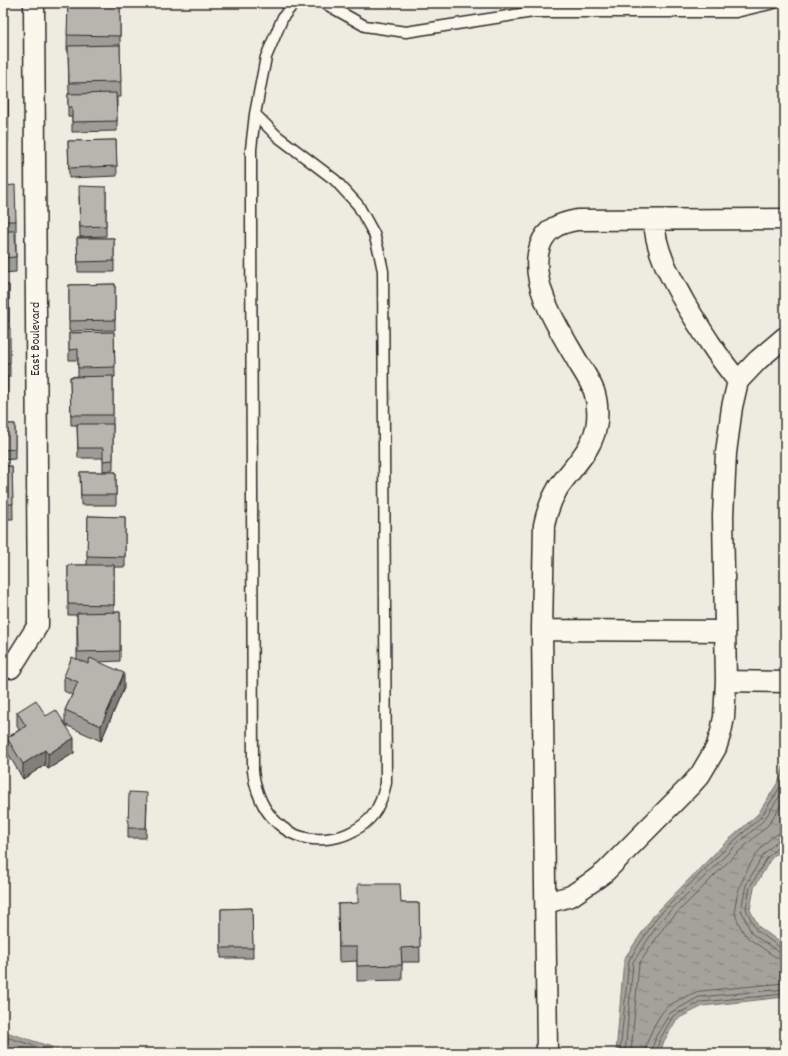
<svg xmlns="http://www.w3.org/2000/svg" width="788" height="1056" font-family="Dekko,sans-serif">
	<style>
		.water { fill: url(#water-ripples); stroke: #74726e }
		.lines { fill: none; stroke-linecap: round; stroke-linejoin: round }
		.shore { stroke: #5b5b57; stroke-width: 1 }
		.lane-casing { stroke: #2b2b2b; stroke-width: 13 }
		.street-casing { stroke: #2b2b2b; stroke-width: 23 }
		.lane { stroke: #fbf7ec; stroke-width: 10 }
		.street { stroke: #fbf7ec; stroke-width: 20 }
		.wall { fill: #9e9c96; stroke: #2b2b2b }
		.shaded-wall { fill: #817f7a; stroke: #2b2b2b }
		.building { fill: #b8b5ae; stroke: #2b2b2b }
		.labels { text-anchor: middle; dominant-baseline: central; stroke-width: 3; stroke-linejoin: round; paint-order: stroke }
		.street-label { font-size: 13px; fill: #2b2b2b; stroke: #fbf7ec }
	</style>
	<defs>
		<pattern id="water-ripples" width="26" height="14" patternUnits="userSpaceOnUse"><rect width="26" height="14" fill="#a4a29a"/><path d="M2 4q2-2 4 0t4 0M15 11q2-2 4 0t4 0" fill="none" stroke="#86847e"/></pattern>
	</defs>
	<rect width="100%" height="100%" fill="#eeebe0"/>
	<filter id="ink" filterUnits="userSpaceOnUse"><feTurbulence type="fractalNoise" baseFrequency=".025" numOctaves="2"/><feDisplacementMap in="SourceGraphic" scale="8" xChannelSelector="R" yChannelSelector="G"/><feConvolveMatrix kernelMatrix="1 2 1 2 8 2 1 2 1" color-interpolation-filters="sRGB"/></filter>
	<g filter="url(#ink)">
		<path class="water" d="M 785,760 L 785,845 L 770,860 L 754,888 L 750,910 L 759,927 L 785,946 L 785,997 L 703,1006 L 677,1019 L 664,1041 L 660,1053 L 616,1053 L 624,959 L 654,915 L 723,845 L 758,814 L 780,779 Z
			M 3,1031 L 70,1053 L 3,1053 Z"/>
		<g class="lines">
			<path class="shore" d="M 785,832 C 761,833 734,889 735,911 C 735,918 743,933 748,938 C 752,941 757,944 761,947 C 768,952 776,959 785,960
				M 785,838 L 778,840 L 763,855 L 746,885 L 741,910 L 752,934 L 779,952 L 785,954
				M 785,843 L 781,844 L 767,858 L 750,887 L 746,909 L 756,930 L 781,948 L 785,949
				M 3,1036 L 57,1053
				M 620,1053 L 629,960 L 657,917 L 726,848 L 761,817 L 784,781 L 785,776
				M 625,1053 L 633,962 L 661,920 L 730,851 L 764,820 L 785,788
				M 631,1053 L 639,964 L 666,924 L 734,856 L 768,825 L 785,799
				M 645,1053 C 645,1042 658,1015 667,1007 C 674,1002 693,992 701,991 L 785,983
				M 651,1053 L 656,1036 L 670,1013 L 699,997 L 785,989
				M 656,1053 L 660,1039 L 673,1016 L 701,1002 L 785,994"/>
			<defs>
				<path id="lane" d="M 324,3 L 365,26 L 406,32 L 533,12 L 736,12 L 774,3
					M 255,114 L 251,149 L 251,211 L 253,771 C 258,814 288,846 333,838 C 347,836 363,827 372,816 C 380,806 383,795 386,783 L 383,271 L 379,252 L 374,234 L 358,205 L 335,180 L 277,136 L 255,114 L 266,57 L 283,17 L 294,3"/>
				<path id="street" d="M 654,220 C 655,251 671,278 686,305 C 702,331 718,357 738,381
					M 542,630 L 725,631
					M 11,668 L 38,625 L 34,3
					M 726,681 L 785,682
					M 546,903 L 571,896 L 593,881 L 605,872 L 690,786 L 700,775 L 716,748 L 721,732 L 724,717 L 726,681 L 723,516 L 726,453 L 732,407 L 738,381 L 758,360 L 785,337
					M 547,1053 L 542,630 L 544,525 C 547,511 551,500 558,488 C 572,467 595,448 597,421 C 598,410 597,400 594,391 C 590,381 584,372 579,364 C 561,332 527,284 540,246 C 546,228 560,223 577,220 L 785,219"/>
			</defs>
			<use href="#lane" class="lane-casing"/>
			<use href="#street" class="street-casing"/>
			<use href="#lane" class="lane"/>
			<use href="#street" class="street"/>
		</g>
		<path class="wall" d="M 68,3 L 120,3 L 120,45 L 121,97 L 117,97 L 117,131 L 72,132 L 72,117 L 68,117 L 68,94 L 69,94 L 68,50 L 67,50 Z
			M 3,97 L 8,97 L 8,143 L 7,143 L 7,186 L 16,221 L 16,272 L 3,273 Z
			M 116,140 L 117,176 L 69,178 L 68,141 Z
			M 106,187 L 106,236 L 80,237 L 79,196 Z
			M 77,238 L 114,238 L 114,272 L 78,272 Z
			M 115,284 L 115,330 L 69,331 L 69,285 Z
			M 3,285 L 9,285 L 10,377 L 7,377 L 7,423 L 3,423 Z
			M 114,332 L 115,377 L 113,377 L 113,470 L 103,471 L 103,458 L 78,458 L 77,425 L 71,425 L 70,377 L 78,376 L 78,360 L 69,360 L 69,333 Z
			M 3,424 L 15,424 L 15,459 L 3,460 Z
			M 3,466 L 12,466 L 13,519 L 3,519 Z
			M 80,472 L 116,472 L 116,505 L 81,505 Z
			M 88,516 L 125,517 L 125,567 L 114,567 L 114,612 L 120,612 L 120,661 L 98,662 L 124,688 L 101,741 L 66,725 L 74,753 L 48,769 L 45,765 L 23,779 L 7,752 L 7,738 L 19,730 L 17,726 L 17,712 L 46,716 L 65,725 L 65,710 L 72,695 L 64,691 L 64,676 L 77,659 L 77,615 L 68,615 L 68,565 L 87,565 Z
			M 147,803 L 146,838 L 128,838 L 128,828 Z
			M 401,903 L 419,903 L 420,962 L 402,962 L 402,980 L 357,981 L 357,961 L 339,962 L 338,904 Z
			M 252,908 L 253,958 L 221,958 L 221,909 Z"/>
		<path class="shaded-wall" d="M 124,673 L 124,688 L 101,741 L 101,726 Z
			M 74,738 L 74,753 L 48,769 L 48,754 Z
			M 45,750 L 45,765 L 23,779 L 23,764 Z"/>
		<path class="building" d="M 68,3 L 120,3 L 120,36 L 67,35 Z
			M 120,45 L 121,82 L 69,83 L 68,46 Z
			M 116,93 L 117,121 L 72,122 L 72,107 L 68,107 L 68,94 Z
			M 3,97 L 8,97 L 8,133 L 3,133 Z
			M 3,139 L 7,139 L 7,177 L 3,177 Z
			M 116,140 L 117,166 L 69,168 L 68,141 Z
			M 15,185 L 16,221 L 3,221 L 3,186 Z
			M 79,186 L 106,187 L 106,226 L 80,227 Z
			M 3,231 L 15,231 L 16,257 L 3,258 Z
			M 77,238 L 114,238 L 114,261 L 78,262 Z
			M 115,284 L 115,320 L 69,321 L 69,285 Z
			M 3,285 L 9,285 L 9,321 L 3,321 Z
			M 3,328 L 10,328 L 10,363 L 3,363 Z
			M 114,332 L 115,367 L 78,368 L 78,349 L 69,350 L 69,333 Z
			M 3,376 L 7,376 L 7,413 L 3,413 Z
			M 113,376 L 113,415 L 71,415 L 70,377 Z
			M 3,424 L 15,424 L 15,449 L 3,450 Z
			M 77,424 L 113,424 L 113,460 L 103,461 L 103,448 L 78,448 Z
			M 3,466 L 12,466 L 13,504 L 3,504 Z
			M 80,472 L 116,472 L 116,495 L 81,495 Z
			M 88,516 L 125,517 L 125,557 L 87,556 Z
			M 68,565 L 114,565 L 114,605 L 68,604 Z
			M 120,612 L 120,651 L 78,652 L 77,613 Z
			M 72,657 L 88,664 L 90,658 L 124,673 L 101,726 L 65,710 L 78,682 L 64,676 Z
			M 36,700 L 46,716 L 56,710 L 74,738 L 48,754 L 45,750 L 23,764 L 7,738 L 26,726 L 17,712 Z
			M 129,792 L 147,793 L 146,828 L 128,828 Z
			M 358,884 L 400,884 L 401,903 L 419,903 L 420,947 L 401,948 L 402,965 L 357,966 L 357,947 L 339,947 L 338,904 L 358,903 Z
			M 252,908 L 253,948 L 221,948 L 221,909 Z"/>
	</g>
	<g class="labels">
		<g class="street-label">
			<text transform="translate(36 339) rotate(-90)">East Boulevard</text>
		</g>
	</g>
	<rect width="788" height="1056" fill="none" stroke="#fbf7ec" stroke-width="16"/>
	<rect x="8" y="8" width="772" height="1040" fill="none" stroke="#2b2b2b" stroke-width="1.5" filter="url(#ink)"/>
</svg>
